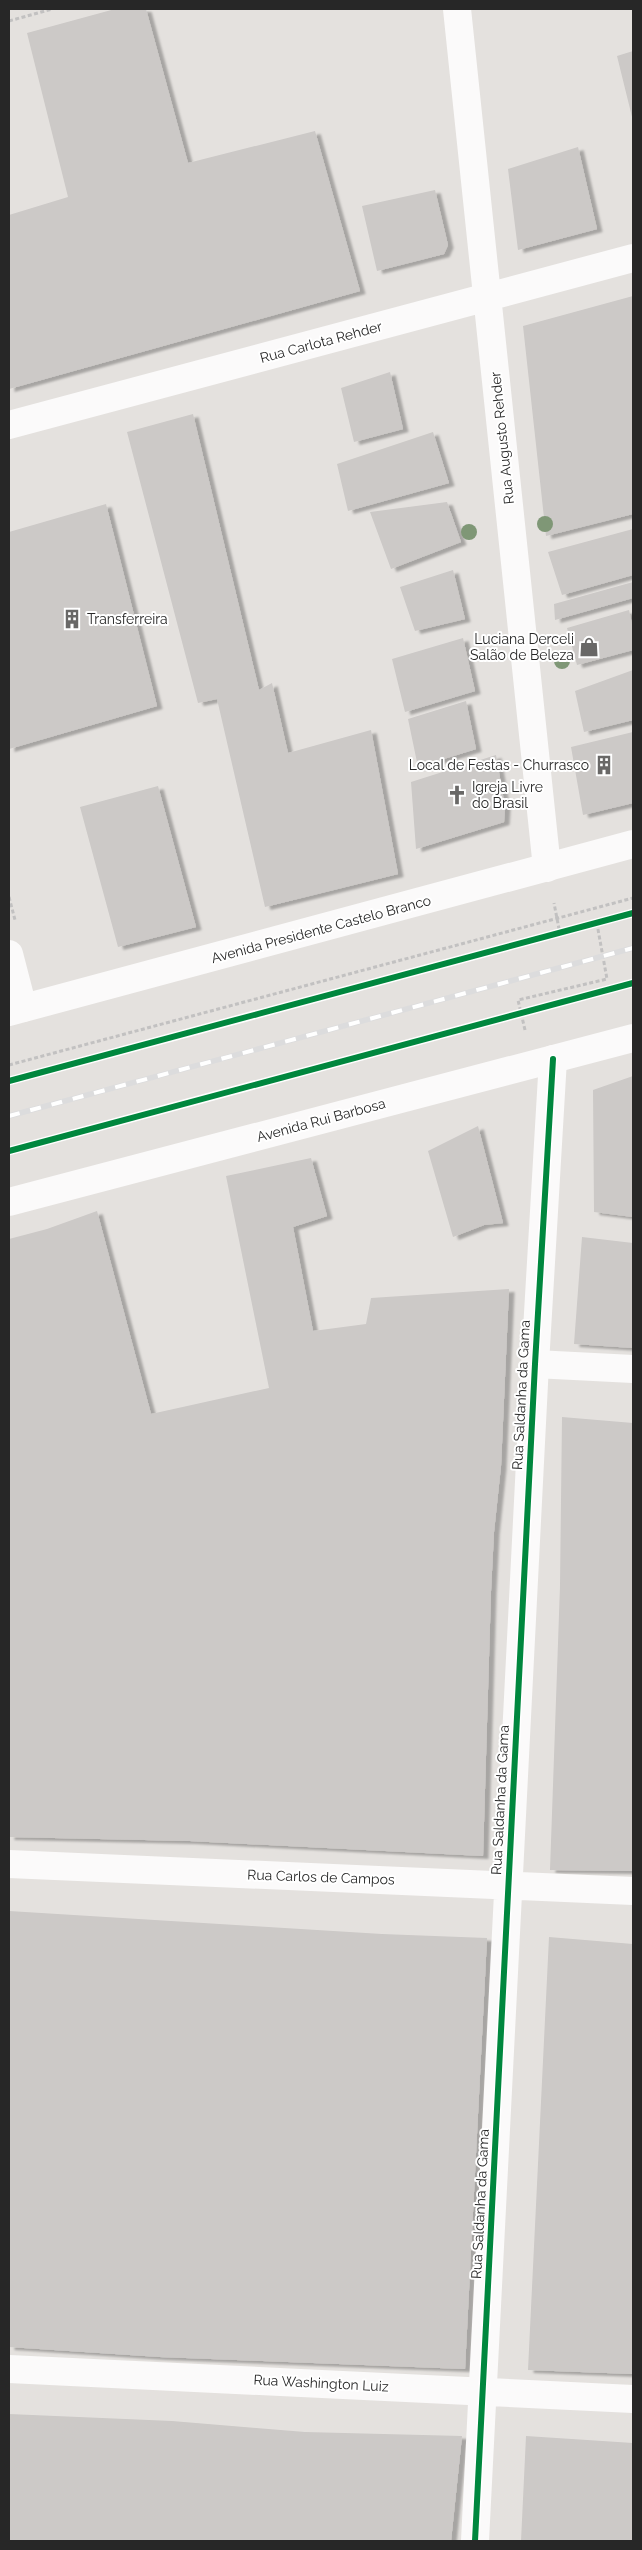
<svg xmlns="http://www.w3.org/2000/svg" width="642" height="2550" font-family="Raleway,sans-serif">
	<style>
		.building { fill: #ccc9c7; filter: url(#shadow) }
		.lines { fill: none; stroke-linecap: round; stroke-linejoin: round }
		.path { stroke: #c2c1c1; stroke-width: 3; stroke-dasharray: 4 2.5; stroke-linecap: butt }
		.minor { stroke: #fbfafa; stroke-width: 28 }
		.secondary { stroke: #fbfafa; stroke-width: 28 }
		.rail-casing { stroke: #dcdcdd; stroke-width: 5.5 }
		.rail { stroke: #fff; stroke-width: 4; stroke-dasharray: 11; stroke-linecap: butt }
		.cycleway-casing { stroke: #fff; stroke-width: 9 }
		.cycleway { stroke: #00873e; stroke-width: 6 }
		.tree { fill: #7f9776 }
		.labels { text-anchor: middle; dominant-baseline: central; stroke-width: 4; stroke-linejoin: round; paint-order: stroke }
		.street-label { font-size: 14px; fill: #272727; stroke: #fff }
		.poi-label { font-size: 14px; fill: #272727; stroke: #fff; text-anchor: start }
	</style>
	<defs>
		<filter id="shadow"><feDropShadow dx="5.5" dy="3" stdDeviation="1" flood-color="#0004"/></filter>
	</defs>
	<rect width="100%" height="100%" fill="#e4e1de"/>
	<path class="building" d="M 115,9 L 146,9 L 188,163 L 315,131 L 360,291 L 9,389 L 9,215 L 68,197 L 27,33 Z
		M 633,51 L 633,121 L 617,56 Z
		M 578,147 L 597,229 L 518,250 L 508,169 Z
		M 435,190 L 448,245 L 444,254 L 377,271 L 362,206 Z
		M 633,296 L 633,514 L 546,536 L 523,326 Z
		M 390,372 L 403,429 L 354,442 L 341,388 Z
		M 193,414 L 259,690 L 272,683 L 288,753 L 371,730 L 398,874 L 265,907 L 217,699 L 198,703 L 127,432 Z
		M 433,432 L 449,483 L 348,511 L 337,464 Z
		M 447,502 L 461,542 L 391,569 L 370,512 Z
		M 106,504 L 157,706 L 9,749 L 9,532 Z
		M 633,529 L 633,575 L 562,595 L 548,552 Z
		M 453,570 L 465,619 L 415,631 L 400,587 Z
		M 633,582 L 633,598 L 555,620 L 554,604 Z
		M 629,610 L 633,629 L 633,650 L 577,665 L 567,628 Z
		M 463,638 L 475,691 L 405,712 L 392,659 Z
		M 633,670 L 633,720 L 584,732 L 575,691 Z
		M 466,701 L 476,749 L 418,767 L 408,719 Z
		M 633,732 L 633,803 L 583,815 L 571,747 Z
		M 496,755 L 505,807 L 504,822 L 416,849 L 411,782 Z
		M 158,786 L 196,927 L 118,947 L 80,807 Z
		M 633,1076 L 633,1217 L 594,1212 L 593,1090 Z
		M 478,1126 L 503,1223 L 484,1225 L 453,1237 L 428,1151 Z
		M 311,1158 L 327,1216 L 293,1227 L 313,1331 L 366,1324 L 371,1298 L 509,1289 L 501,1466 L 494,1532 L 491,1591 L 483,1856 L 190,1841 L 9,1837 L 9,1239 L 47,1229 L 97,1211 L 151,1414 L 269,1388 L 226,1176 Z
		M 582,1237 L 633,1243 L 633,1348 L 574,1344 Z
		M 562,1417 L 633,1423 L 633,1871 L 550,1870 L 560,1586 Z
		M 9,1911 L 382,1934 L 487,1938 L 465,2369 L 160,2357 L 9,2347 Z
		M 549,1937 L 633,1944 L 633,2374 L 528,2370 Z
		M 9,2414 L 172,2421 L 305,2432 L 462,2436 L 451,2541 L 9,2541 Z
		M 526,2436 L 633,2443 L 633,2541 L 521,2541 Z"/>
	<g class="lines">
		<path class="path" d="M 9,21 L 52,9
			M 9,897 L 15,920
			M 525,1030 L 518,1000 L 607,979 L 597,924 L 560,934 L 554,903
			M 9,1065 L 633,898"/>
		<path class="minor" d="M 457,9 L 547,868
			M 9,425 L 633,258
			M 9,954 L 23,1008
			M 535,1364 L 633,1369
			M 9,1864 L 633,1891
			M 9,2369 L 633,2399
			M 475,2541 L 535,1364 L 553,1059"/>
		<path class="secondary" d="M 9,1012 L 633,844
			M 9,1202 L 633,1038"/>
		<defs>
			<path id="rail" d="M 9,1116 L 633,948"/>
		</defs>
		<use href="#rail" class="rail-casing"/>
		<use href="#rail" class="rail"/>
		<defs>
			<path id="cycleway" d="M 9,1081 L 633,913
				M 9,1151 L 633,983
				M 475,2541 L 535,1364 L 553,1059"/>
		</defs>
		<use href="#cycleway" class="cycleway-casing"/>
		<use href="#cycleway" class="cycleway"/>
	</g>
	<g class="tree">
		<circle cx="545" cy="524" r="8"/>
		<circle cx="469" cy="532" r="8"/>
		<circle cx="562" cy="661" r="8"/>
	</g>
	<defs>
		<symbol id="building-bare" viewBox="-9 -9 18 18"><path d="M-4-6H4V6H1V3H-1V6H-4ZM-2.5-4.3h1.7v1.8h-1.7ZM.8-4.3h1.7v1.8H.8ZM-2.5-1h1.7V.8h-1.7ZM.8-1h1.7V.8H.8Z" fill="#696867" stroke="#fff" stroke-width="2.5" paint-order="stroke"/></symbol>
		<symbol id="shop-bare" viewBox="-9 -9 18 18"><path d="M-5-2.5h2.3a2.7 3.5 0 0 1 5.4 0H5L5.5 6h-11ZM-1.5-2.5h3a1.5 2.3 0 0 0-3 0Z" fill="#696867" stroke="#fff" stroke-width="2.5" paint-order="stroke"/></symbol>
		<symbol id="church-bare" viewBox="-9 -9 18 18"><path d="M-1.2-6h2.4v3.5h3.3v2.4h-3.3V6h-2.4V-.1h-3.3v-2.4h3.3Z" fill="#696867" stroke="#fff" stroke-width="2.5" paint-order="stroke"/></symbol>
	</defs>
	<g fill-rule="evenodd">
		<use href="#building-bare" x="58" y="605" width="28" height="28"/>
		<use href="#shop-bare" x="575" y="633" width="28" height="28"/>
		<use href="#building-bare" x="590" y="751" width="28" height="28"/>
		<use href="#church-bare" x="443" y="781" width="28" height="28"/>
	</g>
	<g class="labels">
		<g class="street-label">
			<text transform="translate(321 342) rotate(-15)">Rua Carlota Rehder</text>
			<text transform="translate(502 438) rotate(-96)">Rua Augusto Rehder</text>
			<text transform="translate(321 929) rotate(-15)">Avenida Presidente Castelo Branco</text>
			<text transform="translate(321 1120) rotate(-15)">Avenida Rui Barbosa</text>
			<text transform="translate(521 1395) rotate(-87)">Rua Saldanha da Gama</text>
			<text transform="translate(500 1800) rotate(-87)">Rua Saldanha da Gama</text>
			<text transform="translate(321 1877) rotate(2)">Rua Carlos de Campos</text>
			<text transform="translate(480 2204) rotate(-87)">Rua Saldanha da Gama</text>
			<text transform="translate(321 2383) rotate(3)">Rua Washington Luiz</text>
		</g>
		<g class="poi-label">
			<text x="87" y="619">Transferreira</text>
			<text x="574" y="639" text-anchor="end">Luciana Derceli<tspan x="574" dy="16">Salão de Beleza</tspan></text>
			<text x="589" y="765" text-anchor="end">Local de Festas - Churrasco</text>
			<text x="472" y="787">Igreja Livre<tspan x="472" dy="16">do Brasil</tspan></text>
		</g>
	</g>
	<rect width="642" height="2550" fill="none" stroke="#272727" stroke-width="20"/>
</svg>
